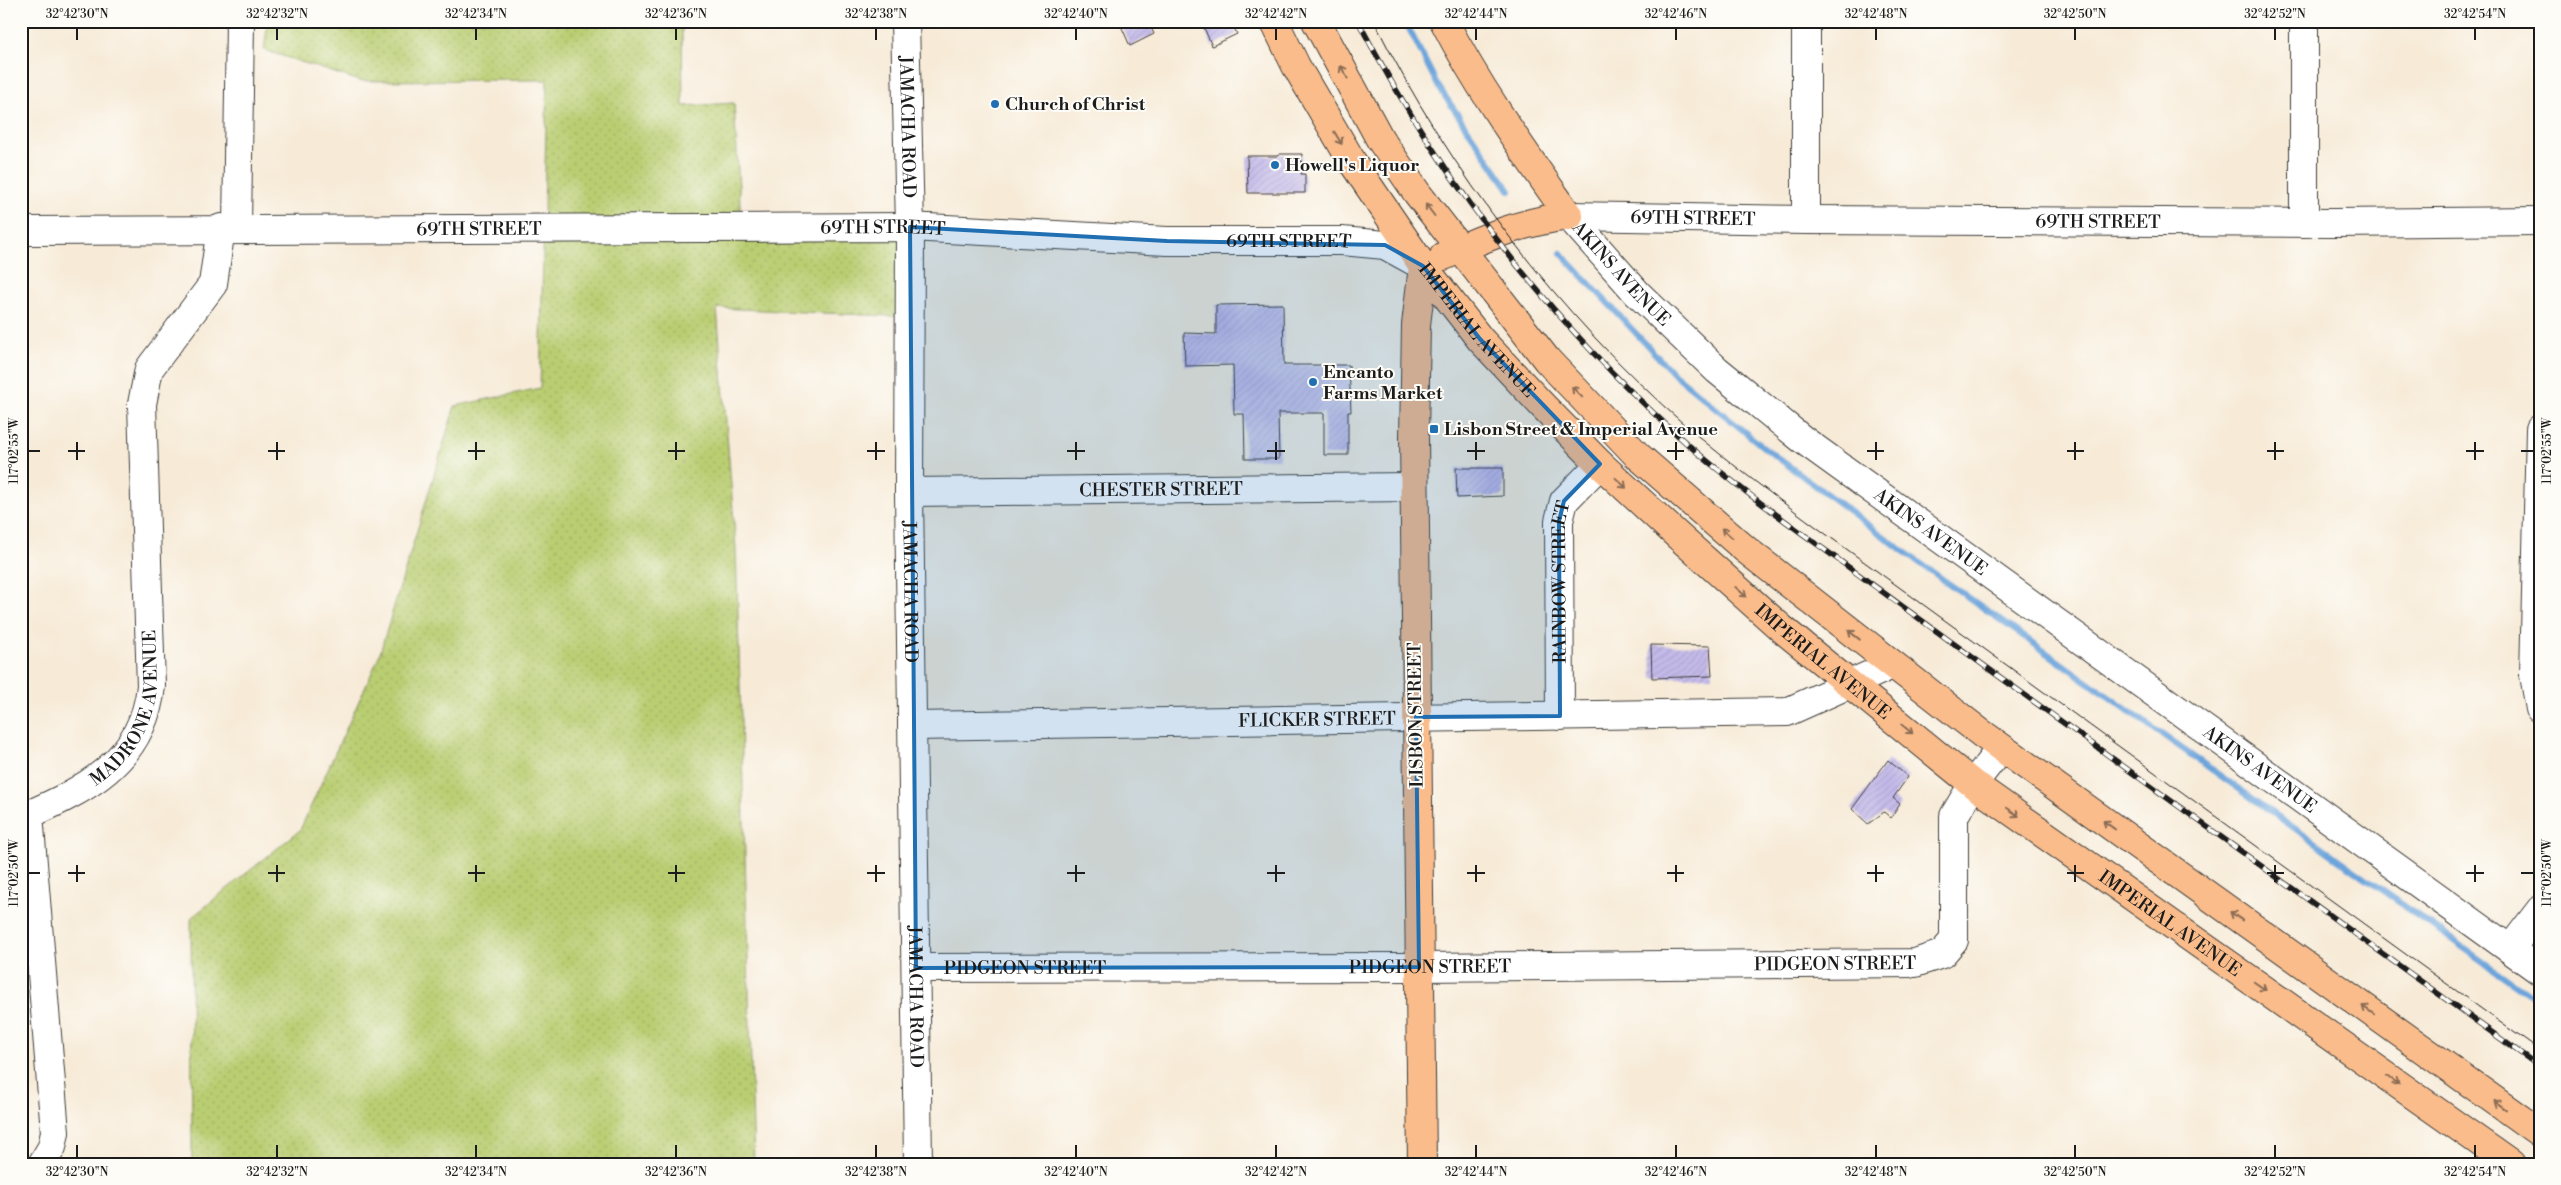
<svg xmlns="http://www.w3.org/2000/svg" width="2561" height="1185" font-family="'Libre Bodoni',serif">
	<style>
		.grass { fill: url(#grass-dots); stroke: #6a7446 }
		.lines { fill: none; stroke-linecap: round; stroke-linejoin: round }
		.stream { stroke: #6ca4db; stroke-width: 6 }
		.building { fill: url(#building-hatch) }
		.minor-casing { stroke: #3d3b38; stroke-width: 30 }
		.major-casing { stroke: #3d3b38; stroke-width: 30 }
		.minor { stroke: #fff; stroke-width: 28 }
		.major { stroke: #fabc8b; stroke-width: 28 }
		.tram { stroke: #1c1c1c; stroke-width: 1 }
		.rail-casing { stroke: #1c1c1c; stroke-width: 5.5 }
		.rail { stroke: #fdfcf7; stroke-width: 4; stroke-dasharray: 11; stroke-linecap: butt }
		.oneway { stroke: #8b6c54 }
		.marked { fill: #1f6fb2; fill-opacity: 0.2; stroke: #1f6fb2; stroke-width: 4; stroke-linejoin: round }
		.ticks { fill: none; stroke: #1c1c1c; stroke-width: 2 }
		.poi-dot { fill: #1f6fb2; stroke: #fdfcf7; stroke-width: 2 }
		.labels { text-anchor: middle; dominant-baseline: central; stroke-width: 4; stroke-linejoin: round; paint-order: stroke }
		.poi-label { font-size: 18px; font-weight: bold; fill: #1c1c1c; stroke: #fdfcf7; text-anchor: start }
		.street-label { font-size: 18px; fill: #1c1c1c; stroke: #fdfcf7 }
		.neatline { fill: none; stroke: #1c1c1c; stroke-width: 2 }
		.ticks-label { font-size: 12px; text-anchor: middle; fill: #1c1c1c }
	</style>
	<defs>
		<pattern id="grass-dots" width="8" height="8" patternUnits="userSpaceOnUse" patternTransform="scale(1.25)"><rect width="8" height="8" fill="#b9cd71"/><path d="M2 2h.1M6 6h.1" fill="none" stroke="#9eaf61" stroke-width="1.8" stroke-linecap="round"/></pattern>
		<pattern id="building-hatch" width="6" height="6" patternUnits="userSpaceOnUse" patternTransform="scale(1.25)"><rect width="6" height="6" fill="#c5bbeb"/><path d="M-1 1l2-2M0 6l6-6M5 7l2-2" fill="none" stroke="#a9a0c9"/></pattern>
	</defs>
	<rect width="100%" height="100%" fill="#fdfcf7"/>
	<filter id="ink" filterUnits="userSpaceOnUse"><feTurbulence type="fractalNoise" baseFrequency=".02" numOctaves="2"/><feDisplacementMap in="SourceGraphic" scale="10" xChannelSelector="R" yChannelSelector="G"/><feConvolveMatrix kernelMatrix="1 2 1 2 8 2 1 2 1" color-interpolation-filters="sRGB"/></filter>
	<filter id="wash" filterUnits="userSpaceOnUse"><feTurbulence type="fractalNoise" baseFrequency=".0096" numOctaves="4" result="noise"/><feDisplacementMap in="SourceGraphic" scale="20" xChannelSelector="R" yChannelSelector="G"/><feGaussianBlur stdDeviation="1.12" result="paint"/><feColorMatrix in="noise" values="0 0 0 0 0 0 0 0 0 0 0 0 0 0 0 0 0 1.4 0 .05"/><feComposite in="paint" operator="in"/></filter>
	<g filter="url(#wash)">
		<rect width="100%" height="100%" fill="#f7ebd8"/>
		<path class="grass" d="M 268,21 L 682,21 L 683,106 L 734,103 L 742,237 L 910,227 L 909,317 L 717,308 L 736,548 L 754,1164 L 192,1164 L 191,918 L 300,830 L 378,659 L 455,406 L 540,388 L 547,80 L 360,81 L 264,50 Z"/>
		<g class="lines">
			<path class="stream" d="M 1405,21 L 1438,86 L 1510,191
				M 1561,253 L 1672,372 L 1762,446 L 1917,561 L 2540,1002"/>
		</g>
		<g id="blocks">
			<path class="building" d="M 1119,21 L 1148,21 L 1154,34 L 1130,46 Z
				M 1201,21 L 1231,21 L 1237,34 L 1212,46 Z
				M 1279,154 L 1302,154 L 1301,174 L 1305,174 L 1305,193 L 1248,193 L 1247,156 L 1279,156 Z
				M 1283,304 L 1284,365 L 1349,365 L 1351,412 L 1348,412 L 1348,455 L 1324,455 L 1324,413 L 1278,413 L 1279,459 L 1245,459 L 1244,414 L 1234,414 L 1233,365 L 1185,366 L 1184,333 L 1216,334 L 1216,305 Z
				M 1456,468 L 1503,468 L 1503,496 L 1457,498 Z
				M 1651,645 L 1710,646 L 1712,676 L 1652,678 Z
				M 1888,760 L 1908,777 L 1893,798 L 1900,804 L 1891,818 L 1884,812 L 1868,824 L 1852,809 Z"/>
		</g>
	</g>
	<g filter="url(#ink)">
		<use href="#blocks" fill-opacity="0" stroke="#3d3b38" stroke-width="1"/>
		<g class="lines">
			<defs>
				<g id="minor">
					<path id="s1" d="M 905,21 L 910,227 L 909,492 L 918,1164"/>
					<path id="s2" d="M 1569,216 L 1637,293 L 1717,370 L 1802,439 L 2540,971"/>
					<path id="s3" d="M 1569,216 L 1806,220 L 2334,223 L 2540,221"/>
					<path d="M 1806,220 L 1806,21"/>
					<path d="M 2304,223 L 2304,21"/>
					<path d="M 237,228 L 240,21"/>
					<path id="s4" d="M 21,231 L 910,227 L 1167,241 L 1342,241 L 1385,245 L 1423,266"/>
					<path d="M 2540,429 L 2534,675 L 2540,709"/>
					<path id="s5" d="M 909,492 L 1414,487"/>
					<path id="s6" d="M 1560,716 L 1559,521 L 1564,501 L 1600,464"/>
					<path id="s7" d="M 912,726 L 1787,712 L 1892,665"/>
					<path d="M 29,815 L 55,1132 L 52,1147 L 42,1164"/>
					<path id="s8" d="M 21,818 C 85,790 143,762 151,686 L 142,404 L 149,369 L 213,284 L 221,228"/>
					<path d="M 2511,948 L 2540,910"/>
					<path id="s9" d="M 916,968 L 1419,967 L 1915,963 L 1942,954 L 1954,940 L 1954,816 L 1973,784 L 2001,748"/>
				</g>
				<g id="major">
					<path id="s10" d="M 1274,21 L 1296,66 L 1353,163 L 1423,266 L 1480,339 L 1542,405 L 1600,464 L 1677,535 L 1781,628 L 1973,784 L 2511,1164"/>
					<path d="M 1316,21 L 1380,139 L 1417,193 L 1547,360 L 1637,455 L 1745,549 L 1981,733 L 2540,1133"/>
					<path d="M 1444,21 C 1479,89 1525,153 1569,216 C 1525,221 1485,237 1444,256"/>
					<path d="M 1422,1164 L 1414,437 L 1416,325 L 1423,266"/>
				</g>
			</defs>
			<use href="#minor" class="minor-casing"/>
			<use href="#major" class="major-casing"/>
			<use href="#minor" class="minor"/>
			<use href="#major" class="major"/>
			<path class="tram" d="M 1374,21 C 1450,172 1558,314 1686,426 C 1729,463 1777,498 1823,532 C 1896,585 1968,637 2041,690 C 2207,810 2373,931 2540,1051"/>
			<defs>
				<path id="rail" d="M 1358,21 C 1439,176 1544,314 1674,432 C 1721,475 1774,513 1825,550 C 1897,603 1968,654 2040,706 C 2206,826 2373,947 2540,1067"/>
			</defs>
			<use href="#rail" class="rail-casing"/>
			<use href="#rail" class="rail"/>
		</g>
		<defs><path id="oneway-shaft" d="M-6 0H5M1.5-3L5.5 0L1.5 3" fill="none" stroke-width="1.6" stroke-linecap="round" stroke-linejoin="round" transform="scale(1.25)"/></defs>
		<g class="oneway">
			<use href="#oneway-shaft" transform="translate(1344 72) rotate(-119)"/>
			<use href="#oneway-shaft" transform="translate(1338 138) rotate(59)"/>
			<use href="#oneway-shaft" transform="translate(1430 210) rotate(-127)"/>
			<use href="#oneway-shaft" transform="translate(1577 392) rotate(-134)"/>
			<use href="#oneway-shaft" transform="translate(1621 483) rotate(43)"/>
			<use href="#oneway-shaft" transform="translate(1727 533) rotate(-139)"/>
			<use href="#oneway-shaft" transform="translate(1741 592) rotate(42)"/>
			<use href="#oneway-shaft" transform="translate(1854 635) rotate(-142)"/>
			<use href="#oneway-shaft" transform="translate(1907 729) rotate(39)"/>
			<use href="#oneway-shaft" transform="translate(2013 812) rotate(35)"/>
			<use href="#oneway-shaft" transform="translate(2109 825) rotate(-144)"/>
			<use href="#oneway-shaft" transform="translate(2236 916) rotate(-144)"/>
			<use href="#oneway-shaft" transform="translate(2260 986) rotate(35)"/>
			<use href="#oneway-shaft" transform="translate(2368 1010) rotate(-144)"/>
			<use href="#oneway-shaft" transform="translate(2393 1080) rotate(35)"/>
			<use href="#oneway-shaft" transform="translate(2500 1105) rotate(-144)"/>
		</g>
	</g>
	<path class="marked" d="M 910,227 L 1167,241 L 1385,245 L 1423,266 L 1480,339 L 1600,464 L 1564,501 L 1559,521 L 1560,716 L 1416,717 L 1419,967 L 916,968 Z"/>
	<path class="ticks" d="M 77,28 L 77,40M 277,28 L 277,40M 476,28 L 476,40M 676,28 L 676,40M 876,28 L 876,40M 1076,28 L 1076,40M 1276,28 L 1276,40M 1476,28 L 1476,40M 1676,28 L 1676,40M 1876,28 L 1876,40M 2075,28 L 2075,40M 2275,28 L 2275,40M 2475,28 L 2475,40M 77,442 L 77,460M 277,442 L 277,460M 476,442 L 476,460M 676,442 L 676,460M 876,442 L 876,460M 1076,442 L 1076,460M 1276,442 L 1276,460M 1476,442 L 1476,460M 1676,442 L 1676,460M 1876,442 L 1876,460M 2075,442 L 2075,460M 2275,442 L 2275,460M 2475,442 L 2475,460M 28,451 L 40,451M 68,451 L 85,451M 268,451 L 285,451M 468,451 L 485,451M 668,451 L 685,451M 867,451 L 885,451M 1067,451 L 1085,451M 1267,451 L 1285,451M 1467,451 L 1485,451M 1667,451 L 1684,451M 1867,451 L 1884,451M 2067,451 L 2084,451M 2267,451 L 2284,451M 2466,451 L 2484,451M 2521,451 L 2534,451M 77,865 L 77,882M 277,865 L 277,882M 476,865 L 476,882M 676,865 L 676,882M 876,865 L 876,882M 1076,865 L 1076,882M 1276,865 L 1276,882M 1476,865 L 1476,882M 1676,865 L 1676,882M 1876,865 L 1876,882M 2075,865 L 2075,882M 2275,865 L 2275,882M 2475,865 L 2475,882M 28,873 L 40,873M 68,873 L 85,873M 268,873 L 285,873M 468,873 L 485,873M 668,873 L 685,873M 867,873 L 885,873M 1067,873 L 1085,873M 1267,873 L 1285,873M 1467,873 L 1485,873M 1667,873 L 1684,873M 1867,873 L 1884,873M 2067,873 L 2084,873M 2267,873 L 2284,873M 2466,873 L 2484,873M 2521,873 L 2534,873M 77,1145 L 77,1158M 277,1145 L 277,1158M 476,1145 L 476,1158M 676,1145 L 676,1158M 876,1145 L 876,1158M 1076,1145 L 1076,1158M 1276,1145 L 1276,1158M 1476,1145 L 1476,1158M 1676,1145 L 1676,1158M 1876,1145 L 1876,1158M 2075,1145 L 2075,1158M 2275,1145 L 2275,1158M 2475,1145 L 2475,1158"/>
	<g class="poi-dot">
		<circle cx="995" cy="104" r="5"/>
		<circle cx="1275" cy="165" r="5"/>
		<circle cx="1313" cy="382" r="5"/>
		<rect x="1429" y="424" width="10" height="10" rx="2.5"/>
	</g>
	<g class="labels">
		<g class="poi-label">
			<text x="1005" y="104">Church of Christ</text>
			<text x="1285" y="165">Howell's Liquor</text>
			<text x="1323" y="372">Encanto<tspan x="1323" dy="21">Farms Market</tspan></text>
			<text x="1444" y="429">Lisbon Street &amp; Imperial Avenue</text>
		</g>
		<g class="street-label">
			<text stroke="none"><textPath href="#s1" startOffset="106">JAMACHA ROAD</textPath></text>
			<text stroke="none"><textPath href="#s3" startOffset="124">69TH STREET</textPath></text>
			<text stroke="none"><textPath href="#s3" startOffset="529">69TH STREET</textPath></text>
			<text stroke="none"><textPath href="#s4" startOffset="458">69TH STREET</textPath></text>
			<text stroke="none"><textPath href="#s4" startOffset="862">69TH STREET</textPath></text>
			<text stroke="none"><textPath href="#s4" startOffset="1268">69TH STREET</textPath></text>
			<text stroke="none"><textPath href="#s2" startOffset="78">AKINS AVENUE</textPath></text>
			<text stroke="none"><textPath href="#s10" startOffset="371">IMPERIAL AVENUE</textPath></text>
			<text stroke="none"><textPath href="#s5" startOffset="252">CHESTER STREET</textPath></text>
			<text stroke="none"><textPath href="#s2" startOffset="482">AKINS AVENUE</textPath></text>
			<text stroke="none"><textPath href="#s6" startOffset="134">RAINBOW STREET</textPath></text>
			<text stroke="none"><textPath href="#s1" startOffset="571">JAMACHA ROAD</textPath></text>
			<text stroke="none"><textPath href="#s10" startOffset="851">IMPERIAL AVENUE</textPath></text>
			<text stroke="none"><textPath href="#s8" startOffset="166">MADRONE AVENUE</textPath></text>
			<text transform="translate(1416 715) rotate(-91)">LISBON STREET</text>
			<text stroke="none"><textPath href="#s7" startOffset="405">FLICKER STREET</textPath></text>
			<text stroke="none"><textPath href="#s2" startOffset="888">AKINS AVENUE</textPath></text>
			<text stroke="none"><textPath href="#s10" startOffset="1286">IMPERIAL AVENUE</textPath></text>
			<text stroke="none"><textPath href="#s9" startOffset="919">PIDGEON STREET</textPath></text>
			<text stroke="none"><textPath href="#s9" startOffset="109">PIDGEON STREET</textPath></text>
			<text stroke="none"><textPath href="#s9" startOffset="514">PIDGEON STREET</textPath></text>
			<text stroke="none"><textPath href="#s1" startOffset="976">JAMACHA ROAD</textPath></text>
		</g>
	</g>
	<rect width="2561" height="1185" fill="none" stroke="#fdfcf7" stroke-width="55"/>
	<rect x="28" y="28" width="2506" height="1130" class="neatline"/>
	<g class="ticks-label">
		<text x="77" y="18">32°42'30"N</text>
		<text x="277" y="18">32°42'32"N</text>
		<text x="476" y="18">32°42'34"N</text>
		<text x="676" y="18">32°42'36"N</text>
		<text x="876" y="18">32°42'38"N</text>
		<text x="1076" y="18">32°42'40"N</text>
		<text x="1276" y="18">32°42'42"N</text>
		<text x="1476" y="18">32°42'44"N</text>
		<text x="1676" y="18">32°42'46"N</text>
		<text x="1876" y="18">32°42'48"N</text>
		<text x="2075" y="18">32°42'50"N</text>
		<text x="2275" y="18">32°42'52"N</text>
		<text x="2475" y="18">32°42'54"N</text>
		<text transform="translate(2547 451) rotate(-90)" y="4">117°02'55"W</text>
		<text transform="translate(14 451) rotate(-90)" y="4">117°02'55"W</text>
		<text transform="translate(2547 873) rotate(-90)" y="4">117°02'50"W</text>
		<text transform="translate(14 873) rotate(-90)" y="4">117°02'50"W</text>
		<text x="77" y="1176">32°42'30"N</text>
		<text x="277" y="1176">32°42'32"N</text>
		<text x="476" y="1176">32°42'34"N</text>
		<text x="676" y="1176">32°42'36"N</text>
		<text x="876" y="1176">32°42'38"N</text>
		<text x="1076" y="1176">32°42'40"N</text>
		<text x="1276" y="1176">32°42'42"N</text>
		<text x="1476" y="1176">32°42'44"N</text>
		<text x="1676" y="1176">32°42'46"N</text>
		<text x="1876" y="1176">32°42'48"N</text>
		<text x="2075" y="1176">32°42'50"N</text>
		<text x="2275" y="1176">32°42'52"N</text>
		<text x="2475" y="1176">32°42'54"N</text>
	</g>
</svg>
